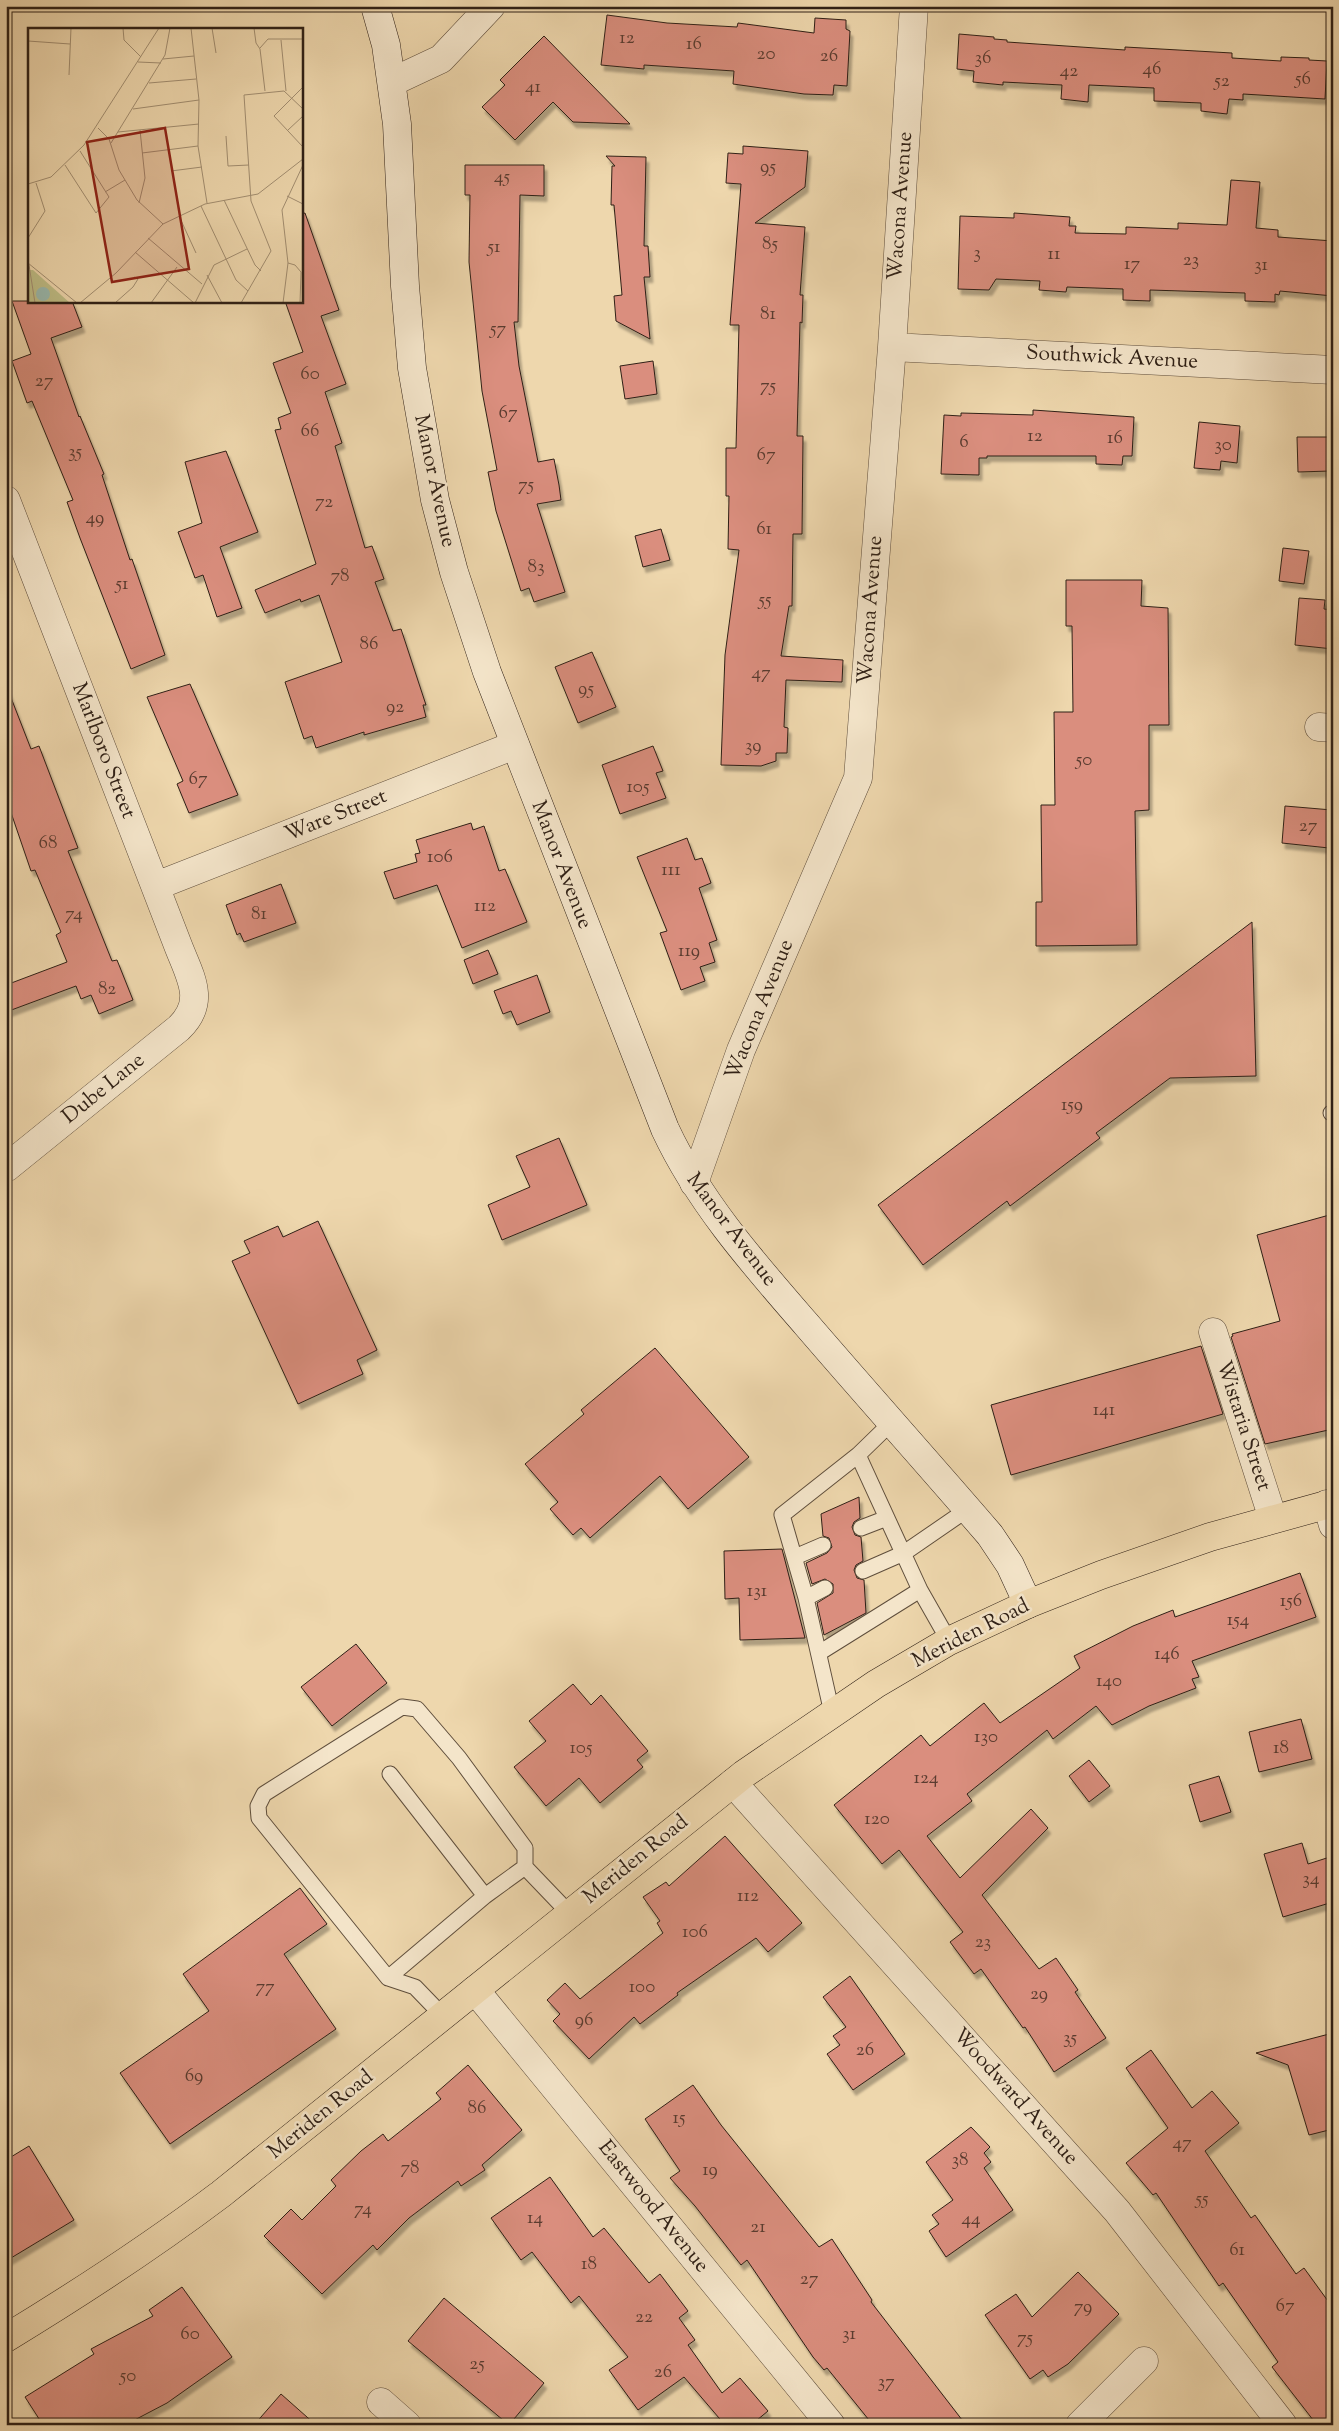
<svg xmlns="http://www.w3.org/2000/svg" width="1339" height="2431" font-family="'Sorts Mill Goudy',serif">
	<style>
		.building { fill: #da8e7e; stroke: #2f2016; filter: url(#shadow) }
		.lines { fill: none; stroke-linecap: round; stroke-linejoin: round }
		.service-casing { stroke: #5f4e3c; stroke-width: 17 }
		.minor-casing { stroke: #5f4e3c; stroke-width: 29 }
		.secondary-casing { stroke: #2f2016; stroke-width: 29 }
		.primary-casing { stroke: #2f2016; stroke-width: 29 }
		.service { stroke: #f4e5ca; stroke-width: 15 }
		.minor { stroke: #f4e5ca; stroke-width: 28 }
		.secondary { stroke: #f4e5ca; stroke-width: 28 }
		.primary { stroke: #eed7ad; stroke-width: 28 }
		.labels { text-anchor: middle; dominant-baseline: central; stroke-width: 5; stroke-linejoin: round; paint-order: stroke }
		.number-label { font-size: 19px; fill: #5a3c30 }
		.street-label { font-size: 21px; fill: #2f2016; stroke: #f4e5ca }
		.inset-road { fill: none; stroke: #a28e71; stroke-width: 1 }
		.view { fill: #8f2418; fill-opacity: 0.15; stroke: #8f2418; stroke-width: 2.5 }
		.inset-edge { fill: none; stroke: #2f2016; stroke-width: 2.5 }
	</style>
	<defs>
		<filter id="shadow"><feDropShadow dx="3" dy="5.5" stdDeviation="1" flood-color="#0004"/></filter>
	</defs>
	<rect width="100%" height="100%" fill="#eed7ad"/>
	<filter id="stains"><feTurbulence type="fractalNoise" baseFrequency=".004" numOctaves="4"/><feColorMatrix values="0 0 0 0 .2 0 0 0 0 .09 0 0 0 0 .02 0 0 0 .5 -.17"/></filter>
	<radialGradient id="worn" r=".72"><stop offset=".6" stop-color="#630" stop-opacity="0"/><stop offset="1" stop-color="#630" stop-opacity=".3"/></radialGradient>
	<path class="building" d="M 607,15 L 667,23 L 737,27 L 738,23 L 814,33 L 815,18 L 846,20 L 846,29 L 850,31 L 847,86 L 834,85 L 833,95 L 804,94 L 733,84 L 734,71 L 644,65 L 644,69 L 601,65 Z
		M 959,34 L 994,37 L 994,39 L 1007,40 L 1007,42 L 1125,50 L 1125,47 L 1232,53 L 1232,58 L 1281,61 L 1281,57 L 1309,58 L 1309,60 L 1327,61 L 1325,99 L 1243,94 L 1243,100 L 1229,99 L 1227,114 L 1201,111 L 1201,103 L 1154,101 L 1154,88 L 1089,85 L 1088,102 L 1061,99 L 1062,85 L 1003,82 L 1003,85 L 973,82 L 974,71 L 957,69 Z
		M 544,36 L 630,124 L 573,122 L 553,102 L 515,140 L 482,107 L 505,85 L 500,80 Z
		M 743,146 L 808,151 L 805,187 L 755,223 L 805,227 L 800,295 L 803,295 L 802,323 L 800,322 L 797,436 L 803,436 L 802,534 L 793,534 L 792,606 L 789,606 L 781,656 L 843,660 L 842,682 L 786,680 L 784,727 L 788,728 L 787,753 L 776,753 L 776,761 L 761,766 L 721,765 L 725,655 L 739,550 L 728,549 L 729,496 L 726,496 L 726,448 L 736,448 L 739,325 L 730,325 L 741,184 L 726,183 L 728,153 L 743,154 Z
		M 606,156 L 646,157 L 644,246 L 648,246 L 650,277 L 644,277 L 650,339 L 616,321 L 614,296 L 622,295 L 614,205 L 611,205 L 612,166 L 615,166 Z
		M 465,165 L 544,165 L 544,196 L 520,195 L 518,322 L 514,322 L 519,366 L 538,462 L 554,459 L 559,485 L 561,500 L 537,504 L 565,592 L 534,602 L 529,588 L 521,591 L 496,511 L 488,472 L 497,470 L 482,391 L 469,262 L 470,195 L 465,195 Z
		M 1231,180 L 1260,182 L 1256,228 L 1278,230 L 1278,237 L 1333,241 L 1333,296 L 1280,291 L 1279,295 L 1275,294 L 1275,302 L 1245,301 L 1245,293 L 1150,290 L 1150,301 L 1123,300 L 1123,289 L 1067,287 L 1066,292 L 1039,290 L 1040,281 L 996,279 L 989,290 L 958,289 L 960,216 L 1014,218 L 1014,213 L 1070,217 L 1069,226 L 1076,226 L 1075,233 L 1126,234 L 1126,227 L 1178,229 L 1178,223 L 1227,225 Z
		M 305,213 L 339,310 L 321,316 L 346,384 L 325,392 L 342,443 L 335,446 L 365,548 L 372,546 L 384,579 L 375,582 L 393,631 L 401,629 L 426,705 L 423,705 L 426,717 L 364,735 L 364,732 L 316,748 L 312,736 L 304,739 L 285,682 L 342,662 L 319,595 L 301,602 L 300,599 L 265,613 L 255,590 L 316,564 L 275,430 L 281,429 L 278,418 L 291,413 L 273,363 L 303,352 L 285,301 L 301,301 L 301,214 Z
		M 12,301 L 72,301 L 82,327 L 51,338 L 79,417 L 80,416 L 104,474 L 102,475 L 130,560 L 132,559 L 165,655 L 131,669 L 80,538 L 67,502 L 73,500 L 32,401 L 27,403 L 12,361 L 31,354 Z
		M 653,361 L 657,394 L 625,399 L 620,366 Z
		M 1033,410 L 1134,417 L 1132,456 L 1123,456 L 1122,465 L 1096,464 L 1096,456 L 987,456 L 987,458 L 979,458 L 979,475 L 941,474 L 944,415 L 961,416 L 961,413 L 1033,415 Z
		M 1199,422 L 1240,426 L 1237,463 L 1221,461 L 1220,470 L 1194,468 Z
		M 1297,437 L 1329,437 L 1330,471 L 1298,472 Z
		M 226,451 L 258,532 L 220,547 L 242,608 L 217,617 L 203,575 L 195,578 L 178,532 L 202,523 L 185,462 Z
		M 661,529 L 670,560 L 643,567 L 635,536 Z
		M 1283,548 L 1309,551 L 1304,584 L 1279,581 Z
		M 1066,580 L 1142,580 L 1141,606 L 1168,608 L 1169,725 L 1149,725 L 1149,810 L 1135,811 L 1137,945 L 1036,946 L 1036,902 L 1042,902 L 1041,805 L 1055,805 L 1054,712 L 1073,712 L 1072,626 L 1066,626 Z
		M 1299,598 L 1325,600 L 1324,609 L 1333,610 L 1333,649 L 1295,645 Z
		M 592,652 L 616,707 L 578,723 L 555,667 Z
		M 190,684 L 238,795 L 189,813 L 177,784 L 183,781 L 147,697 Z
		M 6,690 L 8,690 L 31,749 L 39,746 L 78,848 L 68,851 L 112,961 L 117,960 L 133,1000 L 99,1014 L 91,995 L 81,999 L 76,986 L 6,1012 L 6,985 L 67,962 L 56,935 L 61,932 L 35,870 L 31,871 L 6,798 Z
		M 653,746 L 663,771 L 656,773 L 666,798 L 620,814 L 602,765 Z
		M 1285,806 L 1332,810 L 1329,848 L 1282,843 Z
		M 471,823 L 473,830 L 484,826 L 499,871 L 505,869 L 527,922 L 462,948 L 437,885 L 394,899 L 384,872 L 417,862 L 415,854 L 420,853 L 416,840 Z
		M 687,838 L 695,860 L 702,858 L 711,883 L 699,888 L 717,940 L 709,943 L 715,962 L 700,967 L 705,981 L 681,990 L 660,933 L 667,931 L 637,857 Z
		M 281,884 L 296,923 L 244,942 L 240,933 L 237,935 L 226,905 Z
		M 1252,922 L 1256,1076 L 1170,1078 L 1096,1133 L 1100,1138 L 1010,1206 L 1007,1201 L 923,1265 L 878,1205 Z
		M 488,950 L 498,974 L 473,984 L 464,960 Z
		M 537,975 L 550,1012 L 517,1025 L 511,1011 L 503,1014 L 494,991 Z
		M 559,1138 L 587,1205 L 502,1240 L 488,1205 L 530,1187 L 516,1156 Z
		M 1333,1214 L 1333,1429 L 1265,1444 L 1231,1337 L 1233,1336 L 1232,1334 L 1280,1321 L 1257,1235 Z
		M 318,1221 L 377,1350 L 357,1360 L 363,1374 L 298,1404 L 232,1261 L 250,1253 L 244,1241 L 278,1226 L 283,1237 Z
		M 1201,1346 L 1223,1414 L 1011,1475 L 991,1405 Z
		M 655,1348 L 749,1457 L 688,1509 L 660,1476 L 590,1538 L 581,1528 L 573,1535 L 550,1509 L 558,1502 L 525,1464 L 584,1414 L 581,1410 Z
		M 859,1497 L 860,1518 L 854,1522 L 852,1527 L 855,1535 L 861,1537 L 863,1561 L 856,1565 L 854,1570 L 857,1578 L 864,1580 L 866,1613 L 824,1635 L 817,1603 L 833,1593 L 833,1584 L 825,1579 L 812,1584 L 806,1563 L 827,1553 L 832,1547 L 829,1538 L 823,1536 L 821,1514 Z
		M 782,1549 L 805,1638 L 740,1640 L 739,1598 L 725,1599 L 724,1551 Z
		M 1300,1573 L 1316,1617 L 1192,1661 L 1199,1677 L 1192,1679 L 1196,1688 L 1149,1706 L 1112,1725 L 1096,1706 L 1053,1739 L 1047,1730 L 967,1794 L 972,1801 L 927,1836 L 960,1878 L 1031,1809 L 1048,1828 L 982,1895 L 1039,1969 L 1056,1958 L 1078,1990 L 1075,1992 L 1106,2038 L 1054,2072 L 1025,2027 L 1023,2028 L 981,1969 L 974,1974 L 950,1942 L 963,1932 L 899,1850 L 882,1864 L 834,1805 L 921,1735 L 930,1746 L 984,1703 L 1000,1723 L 1080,1668 L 1074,1656 L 1133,1626 L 1173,1610 L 1175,1617 Z
		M 356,1644 L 387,1683 L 332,1726 L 301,1687 Z
		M 573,1684 L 591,1705 L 601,1695 L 648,1751 L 637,1760 L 643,1767 L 600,1803 L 579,1778 L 546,1806 L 514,1767 L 546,1741 L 529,1721 Z
		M 1301,1719 L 1312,1759 L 1259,1772 L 1249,1732 Z
		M 1089,1760 L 1110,1786 L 1089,1802 L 1069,1776 Z
		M 1219,1776 L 1231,1812 L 1200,1822 L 1189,1785 Z
		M 725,1836 L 802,1923 L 768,1952 L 756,1938 L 677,1993 L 678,1995 L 640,2024 L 634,2017 L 589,2059 L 553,2021 L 560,2014 L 547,2000 L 565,1983 L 580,1999 L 663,1933 L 657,1923 L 660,1921 L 643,1897 L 666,1882 L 669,1886 Z
		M 1302,1843 L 1308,1864 L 1333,1856 L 1333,1902 L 1283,1917 L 1264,1854 Z
		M 300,1888 L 327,1924 L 284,1954 L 336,2029 L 170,2144 L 120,2073 L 209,2011 L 183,1974 Z
		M 850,1976 L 905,2054 L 853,2090 L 827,2054 L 840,2045 L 833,2036 L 846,2027 L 823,1997 Z
		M 1333,2033 L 1333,2129 L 1309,2135 L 1288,2065 L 1256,2053 Z
		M 1151,2050 L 1192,2108 L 1212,2091 L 1239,2123 L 1205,2151 L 1251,2218 L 1255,2215 L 1296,2274 L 1304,2268 L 1333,2308 L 1333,2425 L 1317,2425 L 1272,2367 L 1278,2362 L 1223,2283 L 1219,2286 L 1156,2193 L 1153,2195 L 1126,2163 L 1168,2128 L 1126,2068 Z
		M 468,2065 L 522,2130 L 482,2165 L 485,2170 L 461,2186 L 458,2181 L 409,2218 L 377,2250 L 373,2245 L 322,2294 L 264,2236 L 291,2209 L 302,2220 L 336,2186 L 331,2180 L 361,2151 L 383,2134 L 388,2141 L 441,2099 L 436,2093 Z
		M 693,2085 L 721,2125 L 819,2247 L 832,2239 L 872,2300 L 871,2302 L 966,2425 L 873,2425 L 827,2368 L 824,2370 L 813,2357 L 747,2260 L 741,2265 L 695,2206 L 670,2178 L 680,2171 L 645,2119 Z
		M 971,2127 L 990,2147 L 984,2153 L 991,2162 L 984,2168 L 1013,2210 L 946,2257 L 929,2231 L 939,2224 L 932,2215 L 953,2200 L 926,2162 Z
		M 29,2146 L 74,2220 L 6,2261 L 6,2160 Z
		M 550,2177 L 593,2237 L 604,2228 L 649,2283 L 660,2274 L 688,2311 L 679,2318 L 695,2340 L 688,2345 L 722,2393 L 740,2378 L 768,2411 L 751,2425 L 725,2425 L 684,2377 L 638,2410 L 609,2370 L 628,2357 L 579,2296 L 571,2303 L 532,2252 L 521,2260 L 491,2218 Z
		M 1078,2272 L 1119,2314 L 1068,2364 L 1048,2377 L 1043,2370 L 1030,2379 L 985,2315 L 1016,2294 L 1032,2317 Z
		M 182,2287 L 232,2357 L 167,2403 L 125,2425 L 43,2425 L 25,2397 L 94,2354 L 91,2349 L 153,2316 L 149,2310 Z
		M 444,2298 L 544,2383 L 509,2425 L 408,2341 Z
		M 281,2394 L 316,2425 L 254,2425 Z"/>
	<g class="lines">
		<defs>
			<path id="service" d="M 1331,1113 L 1333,1113
				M 858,1455 L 920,1590
				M 861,1528 L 887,1518
				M 795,1557 L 823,1545
				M 863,1571 L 904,1553 L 968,1509
				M 806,1598 L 825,1588
				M 819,1653 L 920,1590 L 949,1641
				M 832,1713 L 806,1598 L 782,1515 L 858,1455 L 892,1422
				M 390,1774 L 485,1896
				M 388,1978 L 485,1896 L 525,1867
				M 443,2016 L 415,1987 L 388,1978 L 259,1818 L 258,1806 L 264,1794 L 402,1707 L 417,1709 L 459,1758 L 525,1848 L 525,1867 L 570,1914"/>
			<path id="minor" d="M 392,82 L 441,59 L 491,6
				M 892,347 L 1333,370
				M 6,500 L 179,948 C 191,978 206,1002 179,1028 L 6,1168
				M 1319,727 L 1333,728
				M 156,886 L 515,745
				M 694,1183 L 741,1050 L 858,778 L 892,347 L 914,6
				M 1213,1332 L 1273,1519
				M 1327,1504 L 1333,1525
				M 733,1783 L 1117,2211 L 1283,2425
				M 475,1990 L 831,2425
				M 381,2402 L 407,2425
				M 1080,2425 L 1144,2361"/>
			<path id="secondary" d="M 375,6 L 386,45 L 397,124 L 405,286 L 412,368 L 435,500 L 454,572 L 487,672 L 665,1129 C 699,1202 753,1263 806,1324 C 867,1395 929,1464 990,1535 L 1010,1565 L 1028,1604"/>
			<path id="primary" d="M 6,2338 C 80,2293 152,2246 221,2194 L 744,1774 L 876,1684 L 949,1641 L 1028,1604 L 1101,1575 L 1210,1537 L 1333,1503"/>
		</defs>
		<use href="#service" class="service-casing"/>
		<use href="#minor" class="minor-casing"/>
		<use href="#secondary" class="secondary-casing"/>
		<use href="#primary" class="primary-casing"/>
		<use href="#service" class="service"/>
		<use href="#minor" class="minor"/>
		<use href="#secondary" class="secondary"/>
		<use href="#primary" class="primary"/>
	</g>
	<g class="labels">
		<g class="number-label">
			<text x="627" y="38">12</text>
			<text x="694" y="44">16</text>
			<text x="766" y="54">20</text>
			<text x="829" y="56">26</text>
			<text x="983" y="58">36</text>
			<text x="1152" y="69">46</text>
			<text x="1069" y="71">42</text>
			<text x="1303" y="79">56</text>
			<text x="1222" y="81">52</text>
			<text x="533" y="87">41</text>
			<text x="768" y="167">95</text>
			<text x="502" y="177">45</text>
			<text x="770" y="244">85</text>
			<text x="494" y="247">51</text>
			<text x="977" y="253">3</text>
			<text x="1054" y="254">11</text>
			<text x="1191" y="260">23</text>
			<text x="1132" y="264">17</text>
			<text x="1261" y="265">31</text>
			<text x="768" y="314">81</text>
			<text x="498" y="329">57</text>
			<text x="310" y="374">60</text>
			<text x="44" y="381">27</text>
			<text x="768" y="386">75</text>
			<text x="508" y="413">67</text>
			<text x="310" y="431">66</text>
			<text x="1035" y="436">12</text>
			<text x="1115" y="438">16</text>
			<text x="964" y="442">6</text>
			<text x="1223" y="445">30</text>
			<text x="75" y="452">35</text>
			<text x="766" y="455">67</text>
			<text x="526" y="485">75</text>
			<text x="324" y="502">72</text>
			<text x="95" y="518">49</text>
			<text x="764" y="529">61</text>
			<text x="536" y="567">83</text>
			<text x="340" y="576">78</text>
			<text x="122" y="584">51</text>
			<text x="765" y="600">55</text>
			<text x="369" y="644">86</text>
			<text x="761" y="673">47</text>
			<text x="586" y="689">95</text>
			<text x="395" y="707">92</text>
			<text x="753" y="746">39</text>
			<text x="1084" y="760">50</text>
			<text x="198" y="779">67</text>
			<text x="638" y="787">105</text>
			<text x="1308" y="826">27</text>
			<text x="48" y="843">68</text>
			<text x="440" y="857">106</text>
			<text x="671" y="870">111</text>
			<text x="485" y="906">112</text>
			<text x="74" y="914">74</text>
			<text x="259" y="914">81</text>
			<text x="689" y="951">119</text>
			<text x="107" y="989">82</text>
			<text x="1072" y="1105">159</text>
			<text x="1104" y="1410">141</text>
			<text x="757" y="1591">131</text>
			<text x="1291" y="1601">156</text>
			<text x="1238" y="1620">154</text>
			<text x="1167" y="1654">146</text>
			<text x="1109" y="1681">140</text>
			<text x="986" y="1737">130</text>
			<text x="581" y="1748">105</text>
			<text x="1281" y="1748">18</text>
			<text x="926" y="1778">124</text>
			<text x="877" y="1819">120</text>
			<text x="1311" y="1879">34</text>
			<text x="748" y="1896">112</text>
			<text x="695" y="1932">106</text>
			<text x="983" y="1942">23</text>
			<text x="265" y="1987">77</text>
			<text x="642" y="1987">100</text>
			<text x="1039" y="1994">29</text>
			<text x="584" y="2020">96</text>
			<text x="1070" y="2038">35</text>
			<text x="865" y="2050">26</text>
			<text x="194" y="2076">69</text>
			<text x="477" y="2108">86</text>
			<text x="679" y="2118">15</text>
			<text x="1182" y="2143">47</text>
			<text x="960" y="2160">38</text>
			<text x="410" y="2168">78</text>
			<text x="710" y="2170">19</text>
			<text x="1202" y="2199">55</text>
			<text x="363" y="2209">74</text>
			<text x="535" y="2218">14</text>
			<text x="971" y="2219">44</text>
			<text x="758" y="2227">21</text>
			<text x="1237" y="2250">61</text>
			<text x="589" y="2264">18</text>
			<text x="809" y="2279">27</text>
			<text x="1285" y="2306">67</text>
			<text x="1083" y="2307">79</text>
			<text x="644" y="2317">22</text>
			<text x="190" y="2334">60</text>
			<text x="849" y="2334">31</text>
			<text x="1025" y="2338">75</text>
			<text x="477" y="2364">25</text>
			<text x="663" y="2372">26</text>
			<text x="128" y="2376">50</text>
			<text x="886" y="2382">37</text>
		</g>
		<g class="street-label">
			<text transform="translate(901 206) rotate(-86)">Wacona Avenue</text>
			<text transform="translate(1112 358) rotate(3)">Southwick Avenue</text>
			<text transform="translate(434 481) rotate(78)">Manor Avenue</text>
			<text transform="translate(871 610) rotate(-86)">Wacona Avenue</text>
			<text transform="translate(103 751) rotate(69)">Marlboro Street</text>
			<text transform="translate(336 816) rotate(-22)">Ware Street</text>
			<text transform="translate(561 865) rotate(69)">Manor Avenue</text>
			<text transform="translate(760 1010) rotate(-68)">Wacona Avenue</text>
			<text transform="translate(104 1089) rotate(-39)">Dube Lane</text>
			<text transform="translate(731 1230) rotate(53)">Manor Avenue</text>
			<text transform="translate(1243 1426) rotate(72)">Wistaria Street</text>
			<text transform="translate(971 1634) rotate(-27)">Meriden Road</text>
			<text transform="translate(636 1860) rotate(-39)">Meriden Road</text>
			<text transform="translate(1015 2097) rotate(48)">Woodward Avenue</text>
			<text transform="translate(321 2115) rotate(-39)">Meriden Road</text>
			<text transform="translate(653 2207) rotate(51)">Eastwood Avenue</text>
		</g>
	</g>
	<g transform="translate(28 28)">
		<rect width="275" height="275" fill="#eed7ad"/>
		<path d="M 0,242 L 5,242 L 42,275 L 0,275 Z" fill="#bebd86"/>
		<path d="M8 266a7 7 0 1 1 14 0a7 7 0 1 1-14 0Z" fill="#99b9ae"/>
		<path class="inset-road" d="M 95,0 L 96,12 L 113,29M 163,0 L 171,72 L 170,118 L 179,175M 184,0 L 188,25M 226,0 L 228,15 L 232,21 L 237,63M 253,12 L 258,63M 0,13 L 42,16M 232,20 L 240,11 L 275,11M 135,31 L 166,28M 110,34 L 133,35M 41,47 L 43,0M 121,55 L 168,51M 275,59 L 246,88 L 275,119M 105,81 L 171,72M 70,100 L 81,111 L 91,142 L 109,172 L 135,196M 260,102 L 275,88M 90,104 L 171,96M 198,108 L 200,138 L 221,137M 83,115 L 137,27 L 142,0M 114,125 L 170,118M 37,137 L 68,185 L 81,169 L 52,123M 143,143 L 174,139M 0,156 L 23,149 L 56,117 L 131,0M 77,164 L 97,152M 259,168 L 275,176M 196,172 L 227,237 L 233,243M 111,175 L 117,150 L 112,102M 173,178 L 208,252 L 220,263M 151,188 L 168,225M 0,210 L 17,183 L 8,155M 120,210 L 174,256M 107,224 L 166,275M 0,235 L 49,275M 260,235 L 267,237 L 273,244 L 272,275M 1,237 L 7,275M 179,247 L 194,275M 52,275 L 88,245 L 135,196 L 177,176 L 230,166 L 275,131M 87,275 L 105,259 L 110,251 L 106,249M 123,275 L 149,239M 167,275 L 186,237 L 219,221M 213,275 L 243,223 L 223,173 L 216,67 L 256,63 L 275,81M 255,275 L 260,235 L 254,182 L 275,137"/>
		<path class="view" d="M 137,100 L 161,241 L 84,254 L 59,114 Z"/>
		<rect width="275" height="275" class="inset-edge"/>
	</g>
	<rect width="1339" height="2431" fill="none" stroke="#eed7ad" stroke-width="25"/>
	<rect x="8" y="8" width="1324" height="2416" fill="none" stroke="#2f2016" stroke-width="2.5"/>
	<rect x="12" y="12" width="1314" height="2406" fill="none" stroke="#2f2016"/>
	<rect width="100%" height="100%" filter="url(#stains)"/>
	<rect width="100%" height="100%" fill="url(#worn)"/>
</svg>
